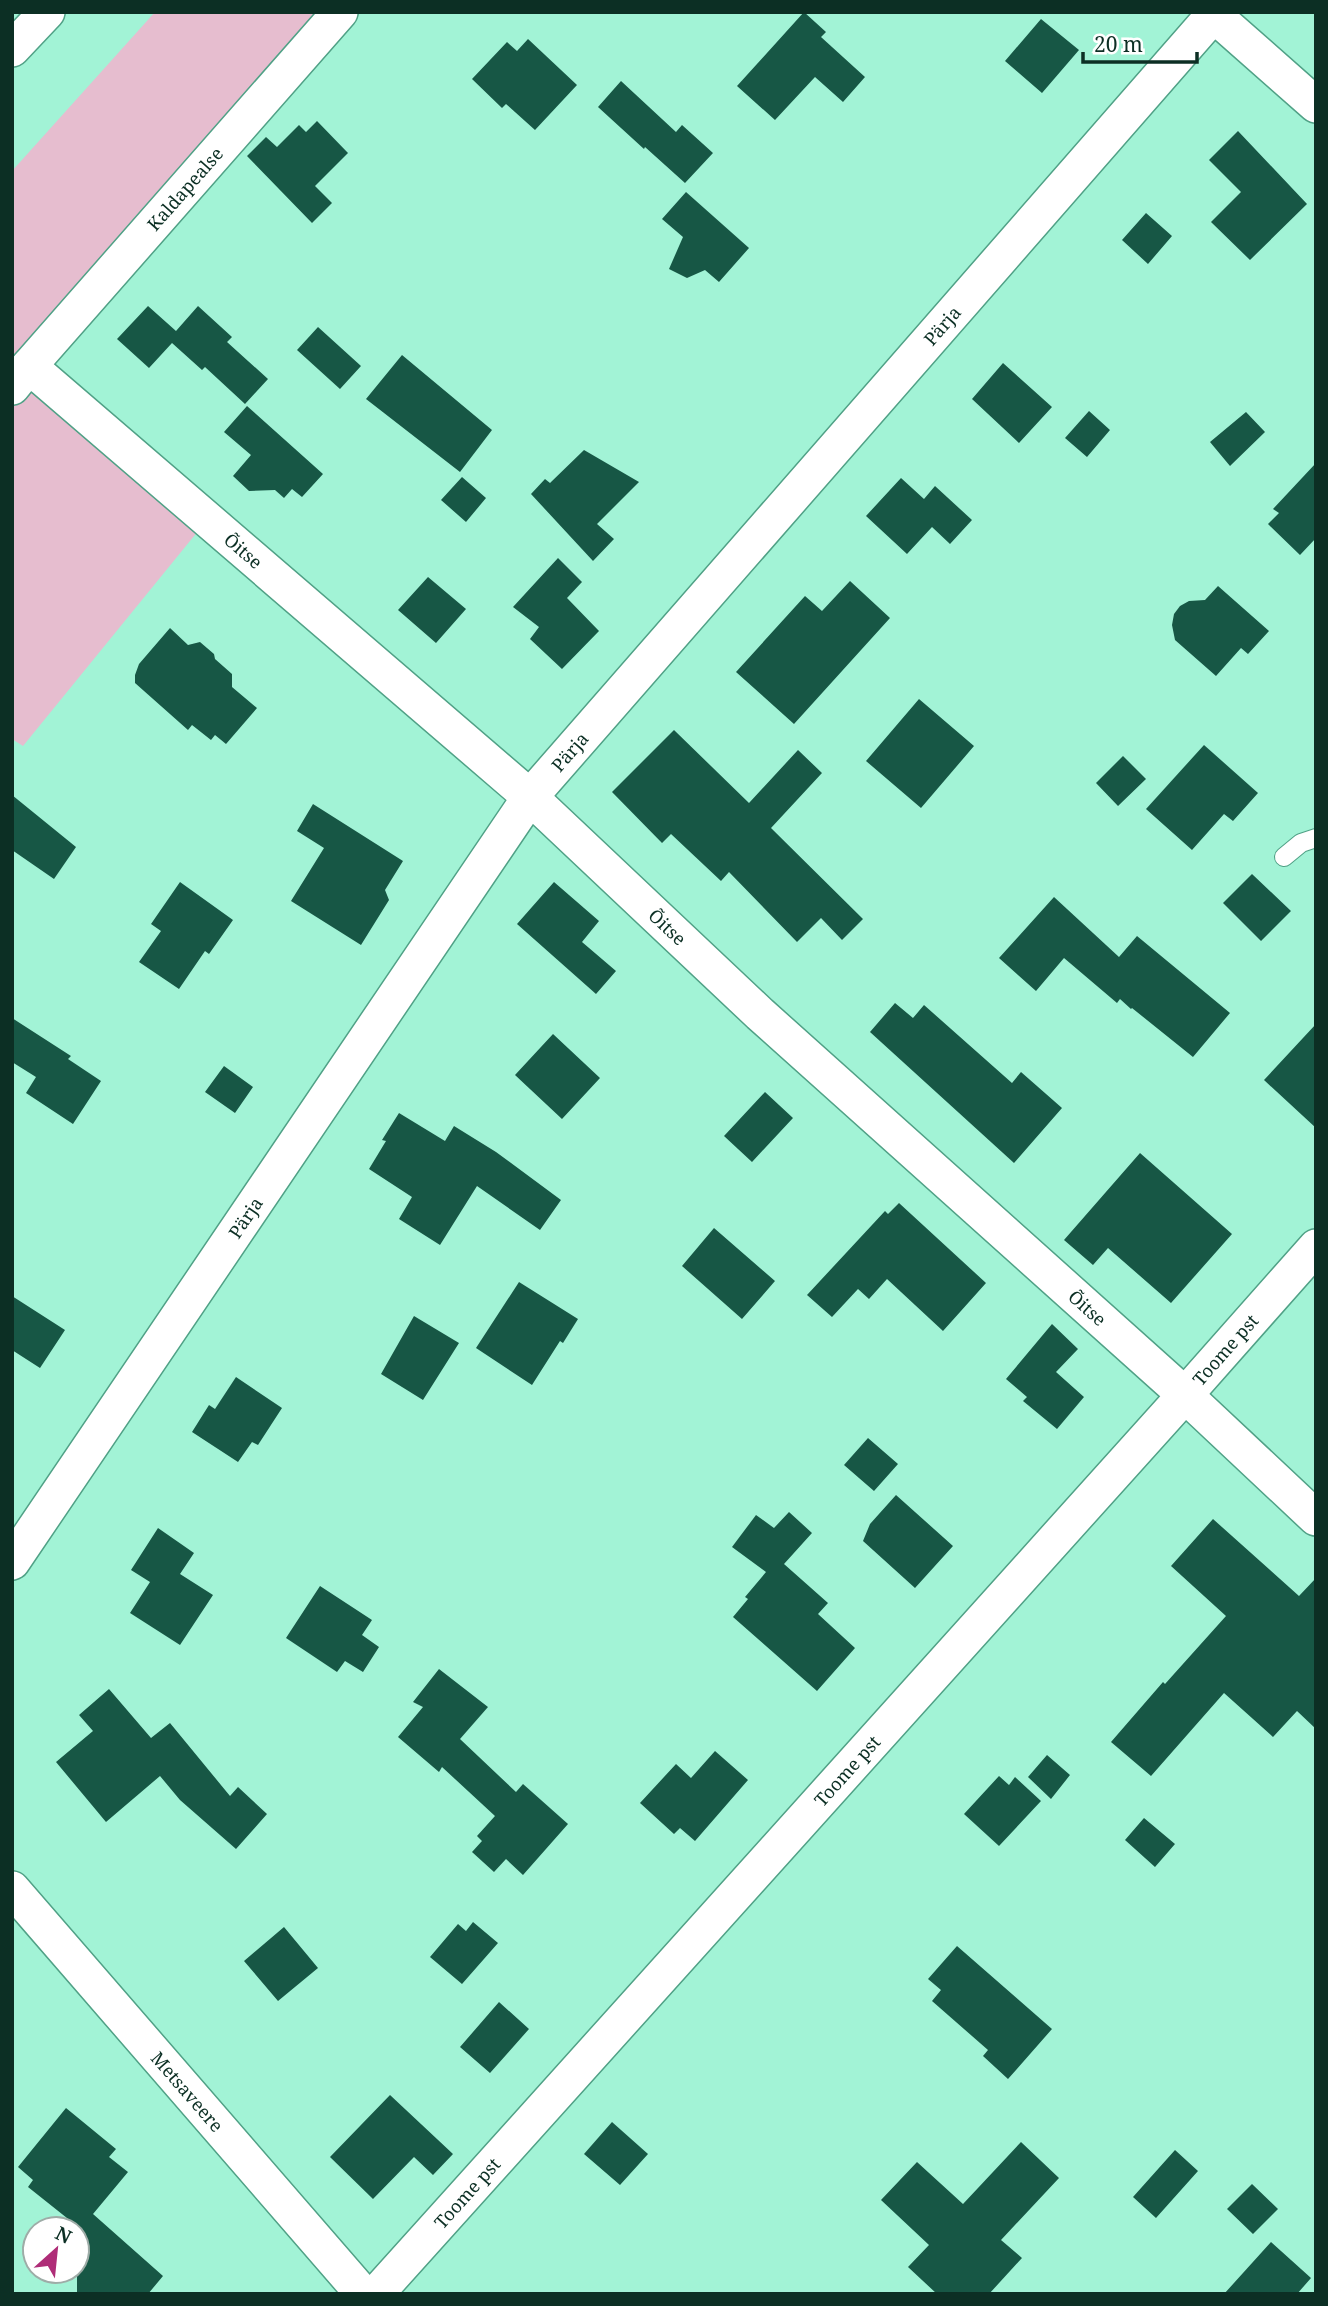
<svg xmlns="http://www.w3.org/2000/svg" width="1328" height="2306" font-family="'Noto Serif',serif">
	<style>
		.green { fill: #e6bdcf }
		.building { fill: #175745 }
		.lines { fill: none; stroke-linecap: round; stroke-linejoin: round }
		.lane-casing { stroke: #50a186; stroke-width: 20 }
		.street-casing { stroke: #50a186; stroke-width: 38 }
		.lane { stroke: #fff; stroke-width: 18 }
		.street { stroke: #fff; stroke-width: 35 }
		.labels { text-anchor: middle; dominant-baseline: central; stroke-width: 7; stroke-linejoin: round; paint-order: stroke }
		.street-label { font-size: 18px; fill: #0c2f24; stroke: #fff }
	</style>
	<rect width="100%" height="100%" fill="#a2f3d6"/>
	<path class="green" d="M 155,12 L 327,12 L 12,367 L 12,171 Z
		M 12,371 L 203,525 L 23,746 L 12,739 Z"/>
	<path class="building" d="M 804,12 L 826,32 L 821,37 L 865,77 L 843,102 L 815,77 L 775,120 L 737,86 Z
		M 1041,19 L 1079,50 L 1042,93 L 1005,61 Z
		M 528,39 L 577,85 L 535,130 L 506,104 L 502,108 L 472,79 L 507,42 L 517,51 Z
		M 621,81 L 676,132 L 682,125 L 713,153 L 685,183 L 645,147 L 644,149 L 598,107 Z
		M 317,121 L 348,153 L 315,186 L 332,203 L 312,223 L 247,156 L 266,137 L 277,147 L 299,125 L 306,132 Z
		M 1238,131 L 1307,204 L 1250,260 L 1211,222 L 1241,192 L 1209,160 Z
		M 686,192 L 749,248 L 719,282 L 705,270 L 687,278 L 669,269 L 683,237 L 662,219 Z
		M 1146,213 L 1172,236 L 1148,264 L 1122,240 Z
		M 148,306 L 176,331 L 198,306 L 232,337 L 227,342 L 268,379 L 245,404 L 205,367 L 202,370 L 172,343 L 149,368 L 117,339 Z
		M 318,327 L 361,366 L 340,389 L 297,350 Z
		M 402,355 L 492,430 L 460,472 L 366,399 Z
		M 1003,363 L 1052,407 L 1019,443 L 972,399 Z
		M 247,406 L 323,474 L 302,497 L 292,489 L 284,498 L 275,490 L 249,491 L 233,476 L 251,455 L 224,432 Z
		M 1089,411 L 1110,430 L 1087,457 L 1065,438 Z
		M 1246,412 L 1265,432 L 1230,466 L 1210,442 Z
		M 584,450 L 639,482 L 597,524 L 614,539 L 593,561 L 531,494 L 545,479 L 550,483 Z
		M 1316,463 L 1316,538 L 1300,555 L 1268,524 L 1279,513 L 1273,509 Z
		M 462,477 L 486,498 L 466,522 L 441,500 Z
		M 901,478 L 924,499 L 935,486 L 972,520 L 950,544 L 932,527 L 907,554 L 866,516 Z
		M 558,558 L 582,582 L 567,598 L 599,631 L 562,669 L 530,639 L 539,627 L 513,607 Z
		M 428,577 L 466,609 L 436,643 L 398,610 Z
		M 850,581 L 890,618 L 794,724 L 736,672 L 805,596 L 822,611 Z
		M 1218,586 L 1269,631 L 1248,654 L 1241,648 L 1216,676 L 1175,640 L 1172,625 L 1174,614 L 1180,606 L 1189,601 L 1205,600 Z
		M 170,628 L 188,645 L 200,642 L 214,654 L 215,659 L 232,674 L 232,687 L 257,708 L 226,744 L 215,735 L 211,740 L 192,725 L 188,730 L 135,683 L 135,675 L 139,664 Z
		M 919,699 L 974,746 L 921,808 L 866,761 Z
		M 674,730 L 749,803 L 798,750 L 822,773 L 771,828 L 863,919 L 842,940 L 821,918 L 797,942 L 729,872 L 721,881 L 671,834 L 662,843 L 612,792 Z
		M 1204,745 L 1258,793 L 1233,821 L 1224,814 L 1192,850 L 1146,809 Z
		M 1123,756 L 1146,779 L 1118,806 L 1096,783 Z
		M 12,795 L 76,847 L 54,879 L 12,850 Z
		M 313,804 L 403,861 L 385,890 L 389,900 L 361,945 L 291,901 L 324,848 L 297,831 Z
		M 1252,874 L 1291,911 L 1261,941 L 1223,903 Z
		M 180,882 L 233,920 L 209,954 L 205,951 L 179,989 L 139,962 L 161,931 L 151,924 Z
		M 554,882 L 599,921 L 582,942 L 616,971 L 596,994 L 517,924 Z
		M 1054,897 L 1119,957 L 1137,936 L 1230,1013 L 1193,1057 L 1132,1008 L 1131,1009 L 1120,999 L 1117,1003 L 1064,958 L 1036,991 L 999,958 Z
		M 895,1003 L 913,1018 L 924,1005 L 1012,1083 L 1021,1072 L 1062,1108 L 1014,1163 L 870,1032 Z
		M 12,1018 L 71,1056 L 68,1059 L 101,1081 L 73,1124 L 26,1093 L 36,1077 L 12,1062 Z
		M 1316,1024 L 1316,1128 L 1264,1080 Z
		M 553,1034 L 600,1078 L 562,1119 L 515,1075 Z
		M 224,1066 L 253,1087 L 235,1113 L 205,1092 Z
		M 765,1092 L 793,1118 L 752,1162 L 724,1136 Z
		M 399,1113 L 445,1141 L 454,1126 L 496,1152 L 561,1200 L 540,1230 L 477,1186 L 440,1245 L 399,1219 L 412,1197 L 369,1169 L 386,1141 L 382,1140 Z
		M 1140,1153 L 1232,1234 L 1171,1303 L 1108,1248 L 1093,1265 L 1064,1240 Z
		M 899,1203 L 986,1283 L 943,1331 L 887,1279 L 869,1299 L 858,1289 L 832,1317 L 807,1295 L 885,1211 L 888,1214 Z
		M 714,1228 L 775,1281 L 742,1319 L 682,1266 Z
		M 519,1282 L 578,1319 L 563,1343 L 560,1341 L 532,1385 L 476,1348 Z
		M 12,1296 L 65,1330 L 40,1368 L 12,1350 Z
		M 414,1316 L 459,1343 L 423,1400 L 381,1374 Z
		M 1052,1324 L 1078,1349 L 1056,1372 L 1084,1397 L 1057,1429 L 1023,1401 L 1027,1397 L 1006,1379 Z
		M 236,1377 L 282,1408 L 258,1445 L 252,1442 L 238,1462 L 192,1432 L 209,1405 L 215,1409 Z
		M 868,1438 L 898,1464 L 874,1491 L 844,1465 Z
		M 896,1495 L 953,1546 L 915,1588 L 863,1541 L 870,1524 Z
		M 789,1512 L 812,1533 L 784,1564 L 828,1603 L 818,1614 L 855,1648 L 817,1691 L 733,1617 L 748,1599 L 745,1597 L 766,1572 L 732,1547 L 756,1515 L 774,1528 Z
		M 1213,1519 L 1299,1596 L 1316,1578 L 1316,1729 L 1297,1711 L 1273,1737 L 1224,1693 L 1151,1776 L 1111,1742 L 1163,1682 L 1165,1684 L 1226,1616 L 1171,1566 Z
		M 158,1528 L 194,1553 L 180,1574 L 213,1595 L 180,1645 L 130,1613 L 150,1582 L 131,1570 Z
		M 320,1586 L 372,1620 L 362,1635 L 379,1647 L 363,1672 L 345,1661 L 337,1672 L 286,1638 Z
		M 439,1669 L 488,1707 L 460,1739 L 516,1792 L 523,1784 L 568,1824 L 523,1875 L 506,1859 L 494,1872 L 472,1852 L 482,1841 L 477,1836 L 495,1816 L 442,1767 L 439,1772 L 398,1737 L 423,1707 L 413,1702 Z
		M 109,1689 L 151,1738 L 170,1723 L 230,1796 L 238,1787 L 267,1814 L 236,1849 L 180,1800 L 160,1776 L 106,1822 L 56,1762 L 93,1731 L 79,1715 Z
		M 715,1751 L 748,1780 L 695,1841 L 680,1828 L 674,1834 L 640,1803 L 676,1764 L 691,1778 Z
		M 1047,1755 L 1070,1775 L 1051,1799 L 1028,1777 Z
		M 999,1776 L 1009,1785 L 1015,1777 L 1041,1801 L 999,1846 L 964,1814 Z
		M 1144,1818 L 1175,1844 L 1155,1867 L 1125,1840 Z
		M 473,1922 L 498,1943 L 462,1984 L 430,1957 L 458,1924 L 466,1931 Z
		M 284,1927 L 318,1968 L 278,2001 L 244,1961 Z
		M 957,1946 L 1052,2029 L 1008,2079 L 983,2056 L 988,2050 L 932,2001 L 941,1990 L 928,1979 Z
		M 499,2002 L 529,2029 L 490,2073 L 460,2047 Z
		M 390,2095 L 453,2154 L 433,2175 L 414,2157 L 373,2199 L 330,2157 Z
		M 66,2108 L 116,2149 L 109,2157 L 128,2172 L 93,2214 L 163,2276 L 148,2294 L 77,2294 L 77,2226 L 28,2187 L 33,2180 L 18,2167 Z
		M 612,2122 L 648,2154 L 620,2185 L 584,2154 Z
		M 1021,2142 L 1059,2178 L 1001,2240 L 1022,2258 L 989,2294 L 937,2294 L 908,2267 L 929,2245 L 881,2200 L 917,2162 L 963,2204 Z
		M 1175,2150 L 1198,2171 L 1156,2218 L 1133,2197 Z
		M 1252,2184 L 1278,2209 L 1253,2234 L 1227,2209 Z
		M 1271,2242 L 1311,2278 L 1297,2294 L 1224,2294 Z"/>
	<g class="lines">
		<defs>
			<path id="lane" d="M 1284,857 L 1301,843 L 1316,838"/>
			<g id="street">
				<path d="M 1214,15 L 1316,105"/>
				<path d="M 12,49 L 47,12"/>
				<path id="s1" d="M 29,366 L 340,12"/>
				<path id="s2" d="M 12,387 L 29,366 L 530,797 L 760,1014 L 1185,1395 L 1316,1518"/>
				<path id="s3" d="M 12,1562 L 530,797 L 1216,12"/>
				<path id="s4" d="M 12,1889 L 363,2294"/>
				<path id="s5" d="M 376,2294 L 1185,1395 L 1316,1247"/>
			</g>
		</defs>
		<use href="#lane" class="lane-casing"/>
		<use href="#street" class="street-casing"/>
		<use href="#lane" class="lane"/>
		<use href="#street" class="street"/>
	</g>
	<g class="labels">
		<g class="street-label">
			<text stroke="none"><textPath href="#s1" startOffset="236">Kaldapealse</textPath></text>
			<text stroke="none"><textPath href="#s3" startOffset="1550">Pärja</textPath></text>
			<text stroke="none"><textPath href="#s2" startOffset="310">Õitse</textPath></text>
			<text stroke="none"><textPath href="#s3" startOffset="984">Pärja</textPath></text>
			<text stroke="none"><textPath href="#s2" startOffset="877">Õitse</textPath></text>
			<text stroke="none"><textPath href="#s3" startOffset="416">Pärja</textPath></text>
			<text stroke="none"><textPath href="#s2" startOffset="1444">Õitse</textPath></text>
			<text stroke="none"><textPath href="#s5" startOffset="1270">Toome pst</textPath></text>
			<text stroke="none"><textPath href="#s5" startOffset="704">Toome pst</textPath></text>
			<text stroke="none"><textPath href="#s4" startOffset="268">Metsaveere</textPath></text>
			<text stroke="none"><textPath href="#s5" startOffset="136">Toome pst</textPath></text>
		</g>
	</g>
	<rect width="1328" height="2306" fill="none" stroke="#0c2f24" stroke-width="28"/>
	<g transform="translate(56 2250) rotate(27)"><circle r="33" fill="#ffffff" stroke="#9eaca7" stroke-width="2"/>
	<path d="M0-5L12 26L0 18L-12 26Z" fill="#af2d78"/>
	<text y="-10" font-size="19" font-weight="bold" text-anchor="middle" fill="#0c2f24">N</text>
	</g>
	<path d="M1083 52v10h114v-10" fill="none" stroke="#0c2f24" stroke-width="3.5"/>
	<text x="1094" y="52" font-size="21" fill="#0c2f24" stroke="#ffffff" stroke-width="5" paint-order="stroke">20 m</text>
</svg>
